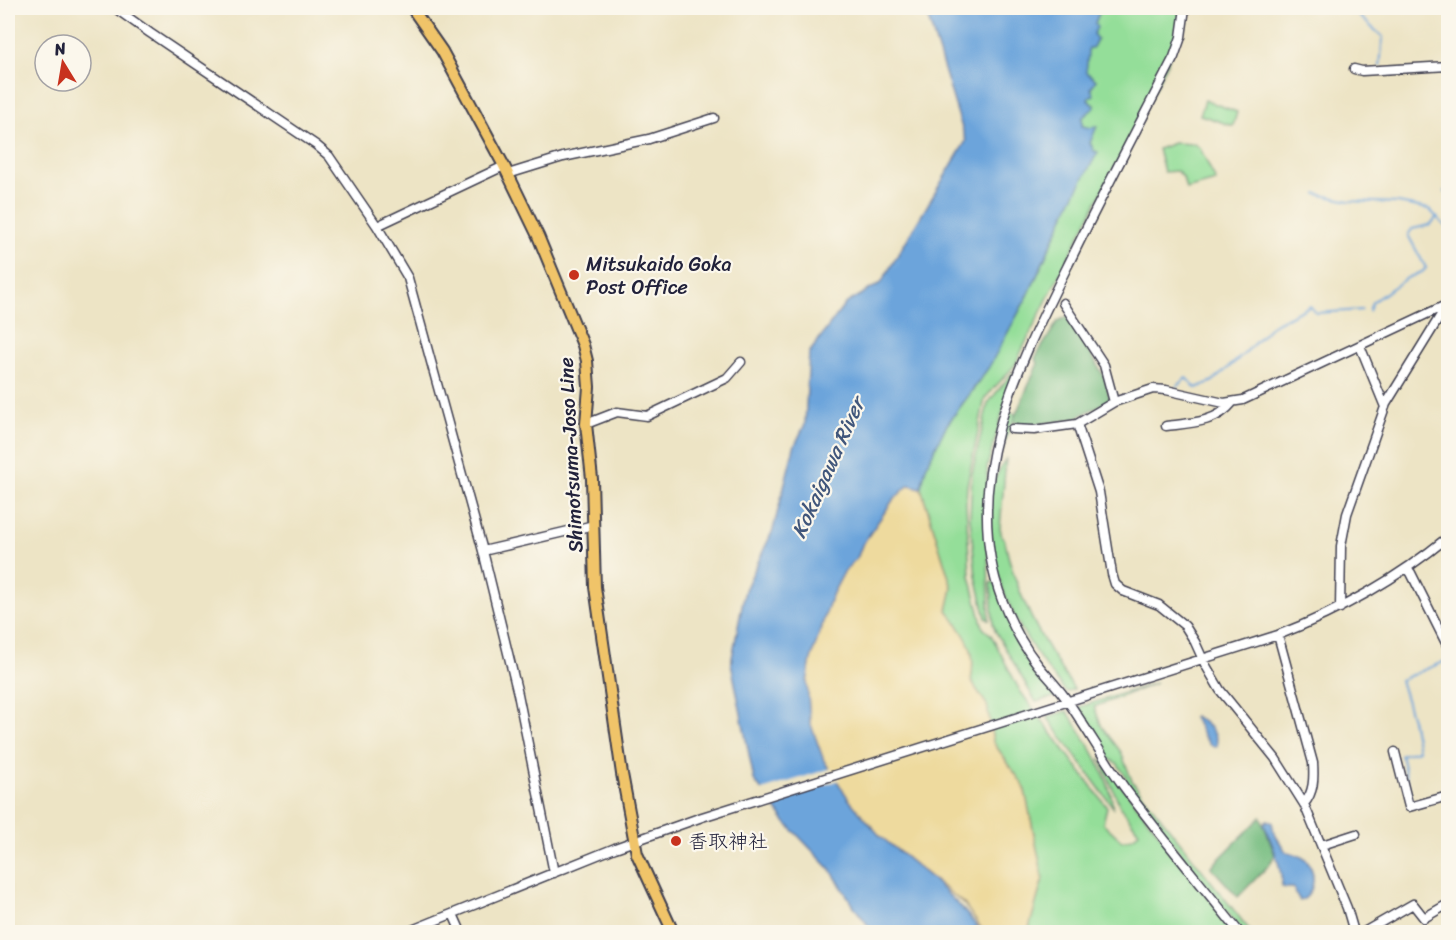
<svg xmlns="http://www.w3.org/2000/svg" width="1456" height="940" font-family="Sriracha,'Klee One',sans-serif">
	<style>
		.green { fill: #94de99; stroke: #5b806a; stroke-width: 1.5 }
		.forest { fill: #77bd81; stroke: #4c705e; stroke-width: 1.5 }
		.sand { fill: #eeda9e; stroke: #887e6c; stroke-width: 1.5 }
		.water { fill: #6ca4db; stroke: #47638b; stroke-width: 1.5 }
		.pier { fill: #ede4c5 }
		.lines { fill: none; stroke-linecap: round; stroke-linejoin: round }
		.stream { stroke: #6ca4db; stroke-width: 2 }
		.minor-casing { stroke: #403f50; stroke-width: 11 }
		.major-casing { stroke: #403f50; stroke-width: 14 }
		.minor { stroke: #fff; stroke-width: 8 }
		.major { stroke: #f0c469; stroke-width: 10 }
		.poi-dot { fill: #c8321e; stroke: #fbf7ec; stroke-width: 2 }
		.labels { text-anchor: middle; dominant-baseline: central; stroke-width: 4.5; stroke-linejoin: round; paint-order: stroke }
		.poi-label { font-size: 20px; fill: #22223b; stroke: #fbf7ec; text-anchor: start }
		.street-label { font-size: 20px; fill: #22223b; stroke: #fbf7ec }
		.water-label { font-size: 21px; font-style: italic; fill: #40567b; stroke: #fbf7ec }
	</style>
	<rect width="100%" height="100%" fill="#fbf7ec"/>
	<filter id="ink" filterUnits="userSpaceOnUse"><feTurbulence type="fractalNoise" baseFrequency=".0167" numOctaves="2"/><feDisplacementMap in="SourceGraphic" scale="12" xChannelSelector="R" yChannelSelector="G"/><feConvolveMatrix kernelMatrix="1 2 1 2 8 2 1 2 1" color-interpolation-filters="sRGB"/></filter>
	<filter id="wash" filterUnits="userSpaceOnUse"><feTurbulence type="fractalNoise" baseFrequency=".008" numOctaves="4" result="noise"/><feDisplacementMap in="SourceGraphic" scale="24" xChannelSelector="R" yChannelSelector="G"/><feGaussianBlur stdDeviation="1.35" result="paint"/><feColorMatrix in="noise" values="0 0 0 0 0 0 0 0 0 0 0 0 0 0 0 0 0 1.4 0 .05"/><feComposite in="paint" operator="in"/></filter>
	<g filter="url(#wash)">
		<rect width="100%" height="100%" fill="#ede4c5"/>
		<path class="green" d="M 1101,8 L 1181,8 C 1178,55 1150,97 1129,139 C 1091,214 1051,289 1015,365 L 985,398 L 967,485 L 966,503 L 970,576 L 983,628 L 991,635 L 1020,691 L 1107,807 L 1103,823 L 1122,841 L 1134,837 L 1139,832 L 1120,806 L 1100,758 L 1236,932 L 1028,932 L 1043,878 L 1024,786 L 993,742 L 987,705 L 971,681 C 977,647 966,637 947,610 L 952,588 L 921,488 L 926,467 L 946,426 L 982,378 L 1028,296 L 1072,199 L 1097,153 L 1094,151 L 1090,142 L 1096,127 L 1091,128 L 1082,126 L 1082,118 L 1095,105 L 1091,104 L 1088,98 L 1093,95 L 1091,88 L 1096,80 L 1086,72 C 1087,64 1086,57 1088,50 L 1093,47 L 1097,39 L 1093,34 L 1095,24 Z
			M 1205,100 L 1237,112 L 1233,126 L 1200,115 Z
			M 1174,143 L 1194,144 L 1200,148 L 1216,181 L 1186,189 L 1183,177 L 1177,171 L 1164,172 L 1158,149 Z
			M 1012,373 L 1014,373 L 987,467 L 989,620 L 986,618 L 976,576 L 970,518 L 972,474 L 988,403 Z
			M 1008,412 L 1016,414 L 991,478 Z
			M 1006,458 L 1000,528 L 1002,537 L 1004,538 C 1015,594 1042,642 1074,689 L 1066,692 C 1023,641 989,583 990,514 C 990,506 988,495 991,487 C 995,477 1001,468 1006,458 Z
			M 994,581 L 1036,667 L 1058,696 L 1036,702 L 996,632 L 993,624 L 991,583 Z
			M 1156,683 L 1094,707 L 1102,727 L 1121,752 L 1132,781 L 1251,932 L 1243,932 L 1127,785 L 1126,777 L 1117,763 L 1107,758 L 1076,708 Z
			M 1067,711 C 1084,737 1110,775 1113,807 L 1047,717 Z"/>
		<path class="forest" d="M 1068,316 L 1105,378 L 1110,400 L 1074,419 L 1033,425 L 1021,425 L 1013,421 L 1038,363 L 1035,358 L 1058,321 Z
			M 1261,817 L 1275,855 L 1269,865 L 1238,897 L 1211,867 Z"/>
		<path class="sand" d="M 909,484 L 921,488 L 952,588 L 947,610 C 966,637 977,647 971,681 L 987,705 L 993,742 L 1024,786 L 1043,878 L 1028,932 L 984,932 L 964,904 L 880,836 L 850,801 L 824,761 L 810,722 L 807,682 L 811,659 L 831,597 L 844,572 L 858,556 L 862,545 L 893,500 Z"/>
		<path class="water" d="M 925,8 L 1101,8 L 1095,23 L 1097,28 L 1093,34 L 1097,39 L 1093,47 L 1088,50 C 1088,57 1087,64 1086,72 L 1096,80 L 1091,88 L 1094,95 L 1089,97 L 1088,100 L 1095,107 L 1082,118 L 1082,126 L 1091,128 L 1097,126 L 1090,143 L 1094,151 L 1098,152 L 1072,199 L 1028,295 L 989,367 L 946,426 L 926,467 L 921,488 L 909,485 L 893,500 L 862,545 L 858,556 L 844,572 L 831,597 L 811,659 L 807,682 L 810,722 L 824,761 L 850,801 L 880,836 L 930,877 L 961,907 L 982,932 L 873,932 L 855,908 L 831,870 L 786,823 L 754,780 L 731,663 L 745,590 L 773,530 L 794,447 L 805,424 L 809,353 L 845,304 L 881,283 L 966,141 Z
			M 1194,716 C 1205,722 1218,732 1217,746 L 1214,747 C 1204,742 1201,727 1193,718 Z
			M 1267,820 L 1272,822 L 1274,833 L 1286,852 C 1291,854 1296,854 1300,856 C 1318,865 1317,894 1300,901 L 1293,888 L 1285,888 L 1282,886 C 1282,867 1271,841 1264,824 Z"/>
		<path class="pier" d="M 832,768 L 840,780 L 768,803 L 759,791 Z"/>
		<g class="lines">
			<path class="stream" d="M 1350,8 L 1383,37 L 1380,66
				M 1444,191 L 1448,194
				M 1317,194 L 1349,201 L 1398,203 L 1429,209 L 1448,229
				M 1369,311 L 1372,302 L 1407,278 L 1422,272 L 1426,268 L 1408,235 L 1412,229 L 1430,225 L 1437,217
				M 1176,388 L 1186,378 L 1196,388 L 1213,381 L 1244,354 L 1272,325 L 1310,306 L 1316,313 L 1362,310
				M 1412,802 L 1401,755 L 1418,750 L 1412,719 L 1400,680 L 1448,660"/>
		</g>
	</g>
	<g filter="url(#ink)">
		<g class="lines">
			<defs>
				<path id="minor" d="M 115,8 L 150,33 L 316,145 L 329,156 L 377,226 L 408,278 L 483,551 L 518,694 L 554,873
					M 1185,8 L 1181,37 L 1174,57 C 1140,123 1106,188 1074,253 C 1021,360 957,479 1002,600 C 1011,623 1023,646 1038,665 C 1046,675 1056,685 1064,696 C 1085,725 1103,758 1124,787 C 1161,837 1201,884 1239,932
					M 1354,69 L 1362,71 L 1448,66
					M 508,174 L 563,157 L 649,139 L 714,118
					M 377,226 L 504,166
					M 1063,303 L 1104,365 L 1114,402
					M 1360,346 L 1385,407
					M 586,424 L 617,412 L 647,416 L 727,378 L 741,362
					M 1077,424 L 1099,492 L 1112,574 L 1115,584 L 1123,591 L 1159,605 L 1185,626 L 1195,642 L 1205,664 L 1220,690 L 1275,758 L 1304,804 L 1347,908 L 1354,932
					M 1166,426 C 1190,423 1216,423 1232,403
					M 1012,429 L 1034,430 L 1077,424 L 1114,402 L 1153,389 L 1166,390 L 1224,403 L 1243,400 L 1448,304
					M 483,551 L 594,525
					M 1407,568 L 1411,573 L 1448,647
					M 1340,608 L 1341,546 L 1347,514 L 1374,438 L 1386,404 L 1447,305
					M 1278,635 L 1313,763 C 1314,778 1314,792 1304,804
					M 1395,752 L 1409,807 L 1448,796
					M 1322,845 L 1356,834
					M 453,914 L 461,932
					M 407,932 L 615,848 L 702,817 L 1278,635 C 1340,611 1397,579 1448,537
					M 1364,932 L 1413,904 L 1424,918 L 1448,904"/>
				<path id="major" d="M 412,8 L 442,51 L 504,166 L 538,236 L 583,345 L 587,361 L 589,387 L 586,424 L 592,479 L 595,587 L 622,774 L 637,854 L 673,932"/>
			</defs>
			<use href="#minor" class="minor-casing"/>
			<use href="#major" class="major-casing"/>
			<use href="#minor" class="minor"/>
			<use href="#major" class="major"/>
		</g>
	</g>
	<g class="poi-dot">
		<circle cx="574" cy="275" r="6"/>
		<circle cx="676" cy="841" r="6"/>
	</g>
	<g class="labels">
		<g class="poi-label">
			<text x="586" y="264">Mitsukaido Goka<tspan x="586" dy="23">Post Office</tspan></text>
			<text x="688" y="841">香取神社</text>
		</g>
		<g class="street-label">
			<text transform="translate(571 455) rotate(-93)">Shimotsuma-Joso Line</text>
		</g>
		<g class="water-label">
			<text transform="translate(828 468) rotate(-66)">Kokaigawa River</text>
		</g>
	</g>
	<rect width="1456" height="940" fill="none" stroke="#fbf7ec" stroke-width="30"/>
	<g transform="translate(63 63) rotate(349)"><circle r="28" fill="#fbf7ec" stroke="#a4a2a5" stroke-width="1.5"/>
	<path d="M0-4.5L10 22L0 15L-10 22Z" fill="#c8321e"/>
	<text y="-9" font-size="16" font-weight="bold" text-anchor="middle" fill="#22223b">N</text>
	</g>
</svg>
